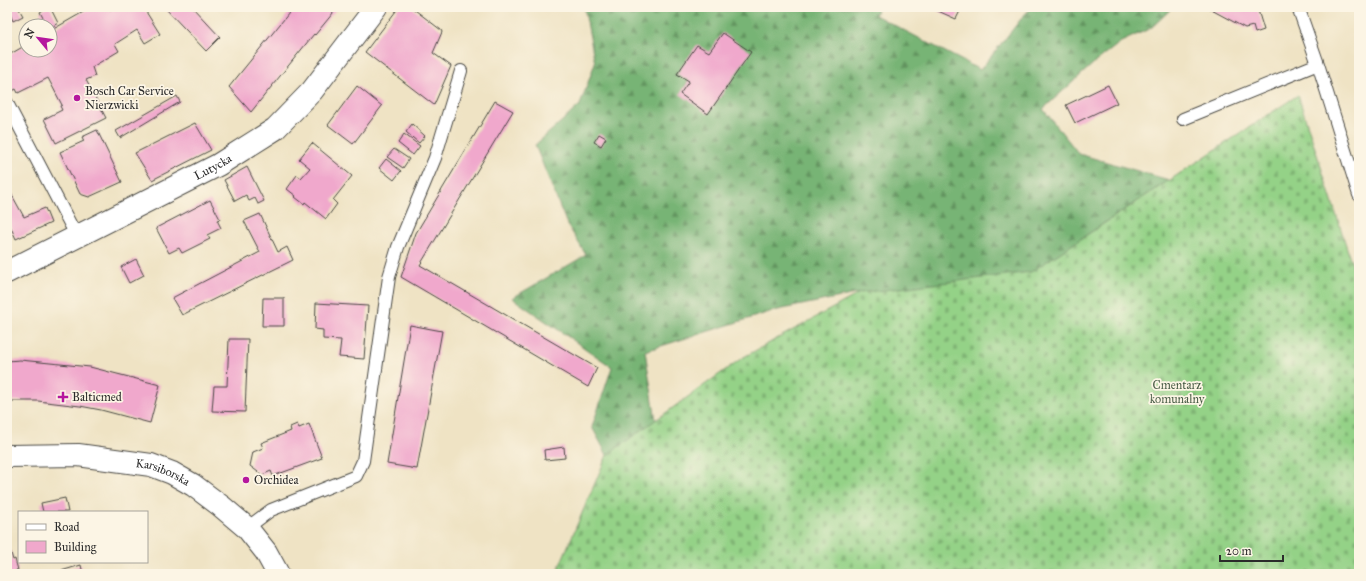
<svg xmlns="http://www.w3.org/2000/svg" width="1366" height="581" font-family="'IM FELL Great Primer',serif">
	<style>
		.forest { fill: url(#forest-firs); stroke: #517050 }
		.cemetery { fill: url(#cemetery-stones); stroke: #607e59 }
		.building { fill: #f0a8cc }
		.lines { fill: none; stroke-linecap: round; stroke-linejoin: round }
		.lane-casing { stroke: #484742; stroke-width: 14 }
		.street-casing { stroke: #484742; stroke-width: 24 }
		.lane { stroke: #fff; stroke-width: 12 }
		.street { stroke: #fff; stroke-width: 22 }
		.poi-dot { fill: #b5179e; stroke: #fcf5e5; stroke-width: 1.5 }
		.labels { text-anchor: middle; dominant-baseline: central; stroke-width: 3.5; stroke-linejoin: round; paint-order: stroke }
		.poi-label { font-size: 12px; fill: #2b2b2b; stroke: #fcf5e5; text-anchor: start }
		.street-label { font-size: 12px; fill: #2b2b2b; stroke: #fcf5e5 }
		.park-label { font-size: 12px; fill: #4a5d47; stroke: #fcf5e5 }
	</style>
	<defs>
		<pattern id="forest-firs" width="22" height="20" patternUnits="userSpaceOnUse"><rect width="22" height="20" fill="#77b474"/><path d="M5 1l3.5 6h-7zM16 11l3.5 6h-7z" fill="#62935f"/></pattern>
		<pattern id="cemetery-stones" width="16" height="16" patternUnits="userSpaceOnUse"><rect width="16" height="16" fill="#94d287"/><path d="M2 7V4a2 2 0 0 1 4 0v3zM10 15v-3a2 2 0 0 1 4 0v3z" fill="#80b475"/></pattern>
	</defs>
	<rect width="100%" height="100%" fill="#fcf5e5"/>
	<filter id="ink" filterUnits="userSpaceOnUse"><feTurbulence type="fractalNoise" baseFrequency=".025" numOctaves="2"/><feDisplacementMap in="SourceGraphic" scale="8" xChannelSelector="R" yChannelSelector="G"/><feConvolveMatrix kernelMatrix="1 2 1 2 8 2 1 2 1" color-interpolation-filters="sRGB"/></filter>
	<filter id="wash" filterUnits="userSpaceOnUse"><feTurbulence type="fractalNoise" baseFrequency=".012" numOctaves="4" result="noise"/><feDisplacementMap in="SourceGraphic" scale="16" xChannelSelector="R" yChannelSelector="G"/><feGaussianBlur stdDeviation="0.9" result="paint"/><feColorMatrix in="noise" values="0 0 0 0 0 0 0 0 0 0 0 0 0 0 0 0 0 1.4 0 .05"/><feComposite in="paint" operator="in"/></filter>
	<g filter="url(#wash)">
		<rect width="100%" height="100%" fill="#efe3c4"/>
		<path class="forest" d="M 584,7 L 878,7 L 875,15 L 980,70 L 1025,14 L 1033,7 L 1173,7 L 1151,28 L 1121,42 L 1094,63 L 1043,109 L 1079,154 L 1169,180 L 1031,272 L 860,293 L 773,311 L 645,351 L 656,420 L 607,455 L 592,427 L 612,367 L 512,298 L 586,255 L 566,222 L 535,145 L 580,105 L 595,63 Z"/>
		<path class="cemetery" d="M 1298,95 L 1359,286 L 1359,574 L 556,574 L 607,455 L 742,358 L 860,293 L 1031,272 Z"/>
		<g id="blocks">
			<path class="building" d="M 7,7 L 18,7 L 23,16 L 13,21 Z
				M 48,7 L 50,7 L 58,23 L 50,28 L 50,26 L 47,26 L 40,12 Z
				M 92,7 L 108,7 L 110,10 L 116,7 L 143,7 L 160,34 L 145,43 L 137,30 L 115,44 L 119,51 L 92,67 L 95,76 L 86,80 L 106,118 L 56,143 L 44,119 L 62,110 L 60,106 L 62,105 L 48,78 L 18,93 L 16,89 L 7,94 L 7,56 L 26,45 L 26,50 L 50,50 L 50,31 Z
				M 164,7 L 192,7 L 220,37 L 206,51 Z
				M 292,7 L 338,7 L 315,35 L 314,34 L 251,112 L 229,87 L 289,13 L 288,12 Z
				M 399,7 L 411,7 L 441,30 L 442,32 L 433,53 L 451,66 L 434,105 L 365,52 Z
				M 929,7 L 962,7 L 956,19 Z
				M 1206,7 L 1257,7 L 1264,30 L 1255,33 L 1253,26 L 1245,28 Z
				M 723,33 L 751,52 L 708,114 L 680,94 L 689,81 L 677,74 L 697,45 L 709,52 Z
				M 1108,85 L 1117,103 L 1075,123 L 1066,105 Z
				M 357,86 L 382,106 L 353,144 L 328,125 Z
				M 177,96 L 180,102 L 120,138 L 116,131 Z
				M 495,101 L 513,111 L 420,265 L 597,368 L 588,387 L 401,277 L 416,233 Z
				M 195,123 L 211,150 L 152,180 L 135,153 Z
				M 412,124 L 425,136 L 419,143 L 406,132 Z
				M 97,130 L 122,182 L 89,197 L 80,194 L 60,152 L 84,141 L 82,137 Z
				M 404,134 L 420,146 L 413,155 L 398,143 Z
				M 599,134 L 606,138 L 601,146 L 594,142 Z
				M 312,143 L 352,176 L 333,200 L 337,204 L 326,219 L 305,202 L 304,204 L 295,197 L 296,196 L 287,189 L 297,175 L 301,178 L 310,168 L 299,159 Z
				M 394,149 L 409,159 L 403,168 L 387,157 Z
				M 386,159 L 401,171 L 394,180 L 379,168 Z
				M 247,167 L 264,201 L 258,204 L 255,198 L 249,201 L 246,195 L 235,201 L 224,180 Z
				M 7,186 L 24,217 L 45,208 L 51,223 L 16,239 L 7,219 Z
				M 210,200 L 220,219 L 217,220 L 221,228 L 207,235 L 210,239 L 182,253 L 179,248 L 169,253 L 156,228 Z
				M 260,214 L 278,252 L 287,247 L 293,260 L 182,315 L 172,298 L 260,252 L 244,221 Z
				M 136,259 L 144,275 L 129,283 L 121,267 Z
				M 263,298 L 284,298 L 284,326 L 262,326 Z
				M 316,303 L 368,306 L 364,359 L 339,357 L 341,340 L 323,339 L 323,330 L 315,329 Z
				M 410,325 L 442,331 L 417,469 L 387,464 Z
				M 229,339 L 248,339 L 245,412 L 212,411 L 214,386 L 227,386 Z
				M 20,360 L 90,367 L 160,385 L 150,423 L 101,410 L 80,406 L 38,401 L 7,401 L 7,361 Z
				M 297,424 L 299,428 L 309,424 L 322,458 L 273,476 L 271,471 L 262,475 L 250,466 L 253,452 L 263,448 L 261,443 L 291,431 L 290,427 Z
				M 564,447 L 565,458 L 545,460 L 544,450 Z
				M 65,498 L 68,512 L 43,512 L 41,503 Z
				M 7,539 L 13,560 L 15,559 L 18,570 L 16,570 L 17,574 L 7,574 Z
				M 81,565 L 83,574 L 62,574 L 61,571 Z"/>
		</g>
	</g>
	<g filter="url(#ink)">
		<use href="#blocks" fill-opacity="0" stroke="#484742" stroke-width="1"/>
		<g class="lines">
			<defs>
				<path id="lane" d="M 1298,7 L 1318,64 L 1359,195
					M 7,103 L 77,237
					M 1183,119 L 1318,64
					M 247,528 L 271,510 L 356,476 L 363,461 L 389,277 L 398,247 L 435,158 L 461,71"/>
				<g id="street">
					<path id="s1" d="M 7,272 L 218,165 L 275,129 L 312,91 L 376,7"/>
					<path id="s2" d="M 7,456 L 78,455 L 151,465 L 172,473 L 193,485 L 221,506 L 247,528 L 266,552 L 278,574"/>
				</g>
			</defs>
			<use href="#lane" class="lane-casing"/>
			<use href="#street" class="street-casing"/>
			<use href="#lane" class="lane"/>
			<use href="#street" class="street"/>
		</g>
	</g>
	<g class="poi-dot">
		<circle cx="77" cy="98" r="4"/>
		<path d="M61 391h4v4h4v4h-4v4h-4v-4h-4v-4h4z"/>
		<circle cx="246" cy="480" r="4"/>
	</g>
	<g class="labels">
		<g class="poi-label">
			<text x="85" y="91">Bosch Car Service<tspan x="85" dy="14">Nierzwicki</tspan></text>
			<text x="72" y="397">Balticmed</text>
			<text x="254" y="480">Orchidea</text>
		</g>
		<g class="street-label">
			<text stroke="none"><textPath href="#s1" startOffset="231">Lutycka</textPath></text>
			<text stroke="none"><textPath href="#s2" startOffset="158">Karsiborska</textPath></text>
		</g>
		<g class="park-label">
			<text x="1177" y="385">Cmentarz<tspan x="1177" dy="14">komunalny</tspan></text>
		</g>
	</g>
	<rect width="1366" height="581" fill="none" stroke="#fcf5e5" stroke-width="24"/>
	<rect x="18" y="511" width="130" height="52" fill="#fcf5e5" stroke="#a8a49b"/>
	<rect x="26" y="524" width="20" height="6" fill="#ffffff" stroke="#a8a49b"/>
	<text x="54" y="531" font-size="12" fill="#2b2b2b">Road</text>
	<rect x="26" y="541" width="20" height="12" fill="#f0a8cc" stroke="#a8a49b"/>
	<text x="54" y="551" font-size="12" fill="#2b2b2b">Building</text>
	<g transform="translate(38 38) rotate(299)"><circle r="19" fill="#fcf5e5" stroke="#a8a49b"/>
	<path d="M0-3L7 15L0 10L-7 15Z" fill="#b5179e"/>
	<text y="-6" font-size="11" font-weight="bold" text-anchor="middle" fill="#2b2b2b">N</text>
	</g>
	<path d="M1220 555v6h63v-6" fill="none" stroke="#2b2b2b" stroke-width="2"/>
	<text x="1226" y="555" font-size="12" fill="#2b2b2b" stroke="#fcf5e5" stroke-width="3" paint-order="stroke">20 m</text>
</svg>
